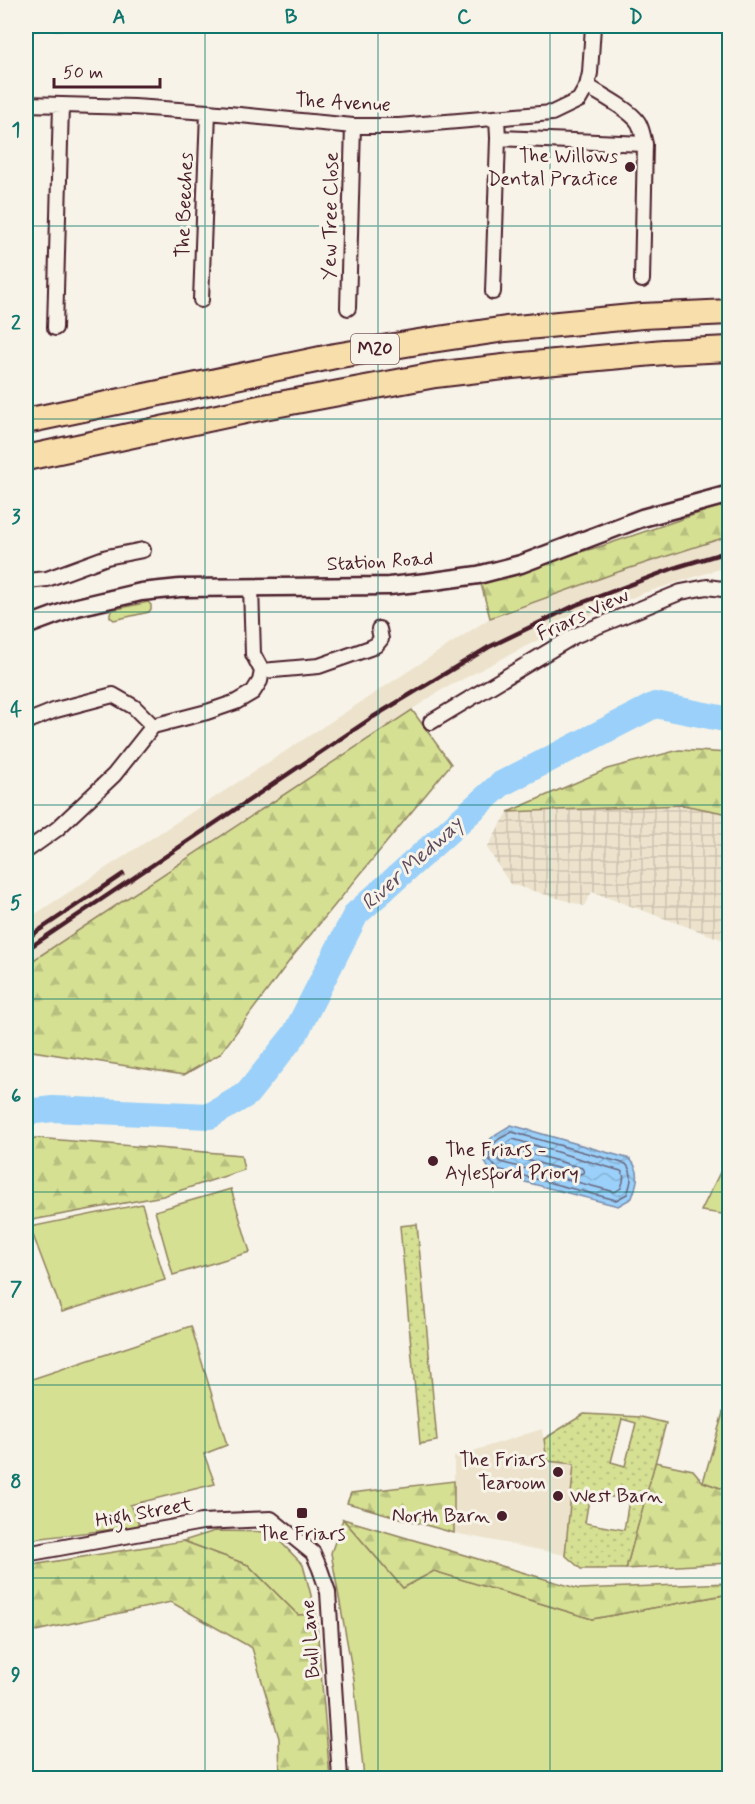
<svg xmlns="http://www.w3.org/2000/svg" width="755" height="1804" font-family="Mynerve,sans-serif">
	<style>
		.built { fill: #ede3cd }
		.industrial { fill: url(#industrial-grid) }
		.grass { fill: #d5e093; stroke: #90805f; stroke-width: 1.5 }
		.forest { fill: url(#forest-firs); stroke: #90805f; stroke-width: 1.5 }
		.park { fill: url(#park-dots); stroke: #90805f; stroke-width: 1.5; fill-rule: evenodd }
		.water { fill: url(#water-waves); stroke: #7a89a7; stroke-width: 1.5 }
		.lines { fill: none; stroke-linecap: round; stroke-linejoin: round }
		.shore { stroke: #6a667d; stroke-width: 1.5 }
		.river { stroke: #9ad0f9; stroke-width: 26 }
		.minor-casing { stroke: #4a1f2b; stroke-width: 18 }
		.tertiary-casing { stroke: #4a1f2b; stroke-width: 21 }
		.motorway-casing { stroke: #4a1f2b; stroke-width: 28 }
		.minor { stroke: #f7f3e8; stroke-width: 14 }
		.tertiary { stroke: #f7f3e8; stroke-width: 16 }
		.motorway { stroke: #f8deab; stroke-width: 24 }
		.rail { stroke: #4a1f2b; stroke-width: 4.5 }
		.grid { fill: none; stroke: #0f766e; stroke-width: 1.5; stroke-opacity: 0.55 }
		.poi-dot { fill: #4a1f2b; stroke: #f7f3e8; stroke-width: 2 }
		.labels { text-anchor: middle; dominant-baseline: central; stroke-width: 6; stroke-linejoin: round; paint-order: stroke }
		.shield { fill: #f7f3e8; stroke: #7e5f64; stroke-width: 1.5 }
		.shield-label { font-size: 18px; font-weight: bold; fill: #4a1f2b }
		.street-label { font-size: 20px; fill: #4a1f2b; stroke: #f7f3e8 }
		.poi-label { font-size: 20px; fill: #4a1f2b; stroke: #f7f3e8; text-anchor: end }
		.water-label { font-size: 21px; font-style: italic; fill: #5e4b5e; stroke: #f7f3e8 }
		.neatline { fill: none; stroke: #0f766e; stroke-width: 2 }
		.grid-label { font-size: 20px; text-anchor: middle; font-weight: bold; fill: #0f766e }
	</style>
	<defs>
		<pattern id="industrial-grid" width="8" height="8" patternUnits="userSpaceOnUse" patternTransform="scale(1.5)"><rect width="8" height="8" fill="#ede3cd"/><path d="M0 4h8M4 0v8" fill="none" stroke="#cdc2b0"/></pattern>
		<pattern id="forest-firs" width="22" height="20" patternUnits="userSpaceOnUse" patternTransform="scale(1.5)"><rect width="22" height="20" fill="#d5e093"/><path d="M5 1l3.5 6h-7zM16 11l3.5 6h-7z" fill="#b8c07f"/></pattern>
		<pattern id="park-dots" width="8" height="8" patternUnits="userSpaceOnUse" patternTransform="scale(1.5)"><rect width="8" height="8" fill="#d5e093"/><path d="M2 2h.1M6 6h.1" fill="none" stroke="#b8c07f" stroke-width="1.8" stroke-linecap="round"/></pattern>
		<pattern id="water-waves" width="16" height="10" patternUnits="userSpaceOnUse" patternTransform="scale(1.5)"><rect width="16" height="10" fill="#9ad0f9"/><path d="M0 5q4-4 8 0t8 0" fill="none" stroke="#86b2d6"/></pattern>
	</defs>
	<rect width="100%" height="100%" fill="#f7f3e8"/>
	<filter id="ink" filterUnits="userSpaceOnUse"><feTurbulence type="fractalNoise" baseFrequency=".0167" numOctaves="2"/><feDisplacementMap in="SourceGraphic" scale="12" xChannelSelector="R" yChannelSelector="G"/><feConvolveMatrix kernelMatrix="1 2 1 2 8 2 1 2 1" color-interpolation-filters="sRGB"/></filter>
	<g filter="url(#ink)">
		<path class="built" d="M 729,503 L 729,566 L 641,594 L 563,627 L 440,691 L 26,965 L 26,920 L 490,618 L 505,585 Z
			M 542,1429 L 547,1461 L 575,1464 L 565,1555 L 454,1533 L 454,1457 Z"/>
		<path class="industrial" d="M 683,805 L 729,814 L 729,942 L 592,892 L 584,906 L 510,884 L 487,848 L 508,812 Z"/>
		<path class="grass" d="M 148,602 L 151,605 L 151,609 L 149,612 L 114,620 L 110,617 L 110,613 L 112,610 Z
			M 729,1154 L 729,1215 L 701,1211 Z
			M 231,1189 L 250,1252 L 173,1275 L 155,1211 Z
			M 142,1204 L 165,1280 L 62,1312 L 30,1227 Z
			M 191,1326 L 227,1445 L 204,1454 L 215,1484 L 130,1505 L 140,1526 L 26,1540 L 26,1381 Z
			M 729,1392 L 729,1491 L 703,1482 Z
			M 343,1519 L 403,1588 L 434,1571 L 592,1619 L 729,1594 L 729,1778 L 364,1778 L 354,1680 L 331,1553 Z
			M 215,1531 L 271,1532 L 303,1565 L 316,1614 L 298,1615 L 248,1565 L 183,1541 Z"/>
		<path class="forest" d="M 729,503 L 729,536 L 618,572 L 490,618 L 480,580 L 602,546 Z
			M 412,710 L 451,764 L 293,956 L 220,1054 L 184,1075 L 26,1050 L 26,965 Z
			M 679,750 L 729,753 L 729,814 L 683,805 L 508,812 L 607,769 Z
			M 36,1138 L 241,1155 L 244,1170 L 163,1196 L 26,1221 L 26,1139 Z
			M 655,1462 L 693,1470 L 703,1482 L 729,1491 L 729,1563 L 626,1569 Z
			M 454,1481 L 454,1533 L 347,1503 L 351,1493 Z
			M 343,1519 L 579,1589 L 729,1583 L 729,1594 L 592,1619 L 434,1571 L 403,1588 Z
			M 183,1541 L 248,1565 L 298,1615 L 316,1614 L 330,1778 L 280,1778 L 279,1738 L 252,1648 L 171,1602 L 26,1633 L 26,1566 Z"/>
		<path class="park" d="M 26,26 L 123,26 L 123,27 L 26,31 Z
			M 417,1224 L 437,1441 L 420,1444 L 400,1226 Z
			M 584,1414 L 641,1417 L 666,1423 L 626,1569 L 581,1569 L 565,1555 L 574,1464 L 547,1461 L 544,1439 ZM 622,1419 L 636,1423 L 625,1466 L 611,1462 ZM 590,1493 L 629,1500 L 624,1530 L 585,1523 Z"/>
		<path class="water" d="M 511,1125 L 630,1159 C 642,1172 637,1183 632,1198 L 618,1206 L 494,1174 C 484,1165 483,1157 484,1145 L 496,1134 Z"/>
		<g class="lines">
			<path class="shore" d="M 512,1132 L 626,1164 C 634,1173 631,1184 627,1194 L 616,1200 L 497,1169 L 490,1160 L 490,1147 L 499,1139 Z
				M 513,1139 L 621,1171 C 626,1175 623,1183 621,1188 L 615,1192 L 500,1162 L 497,1158 L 497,1150 Z
				M 515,1149 L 582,1168 L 584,1172 L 580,1174 L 511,1156 L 510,1151 Z"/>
			<path class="river" d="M 26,1112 L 53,1109 L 210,1116 L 247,1094 L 295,1034 L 356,914 L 501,784 L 655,705 L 730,720"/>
			<defs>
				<path id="minor" d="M 587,86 C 601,95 629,109 638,122 C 642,128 643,137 645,144 L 642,280
					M 26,104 L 134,107 L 208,112 L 353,126 L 399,126 L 552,113 L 579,100 L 587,86 L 590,73 L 593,26
					M 498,138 L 645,144
					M 493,292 L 498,138 L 497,118
					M 201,300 L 208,112
					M 348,308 L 353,126
					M 55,328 L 61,105
					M 26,581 L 47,579 L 107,557 L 143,550
					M 262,671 L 319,666 L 370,648 L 376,645 L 381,639 L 379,629
					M 26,722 L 56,710 L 113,695 L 134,707 L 153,726
					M 431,722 L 574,636 L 681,592 L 707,587 L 730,590
					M 26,851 L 57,829 L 114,775 L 153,726 L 207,712 L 236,702 L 253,692 L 260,681 L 262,671 L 253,654 L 251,587
					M 26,1554 L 202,1522 L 271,1519 L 313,1553 L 320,1569 L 328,1592 L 340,1778"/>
				<path id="tertiary" d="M 26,626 L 77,607 L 141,592 L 180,588 L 389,586 L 427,582 L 478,575 L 521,564 L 642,518 L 730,494"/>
				<path id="motorway" d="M 26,421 L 335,356 L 418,342 L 506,329 L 642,316 L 730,312
					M 26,458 L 264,407 L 435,375 L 512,366 L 664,352 L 730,349"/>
			</defs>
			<use href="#minor" class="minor-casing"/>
			<use href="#tertiary" class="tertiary-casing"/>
			<use href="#motorway" class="motorway-casing"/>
			<use href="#minor" class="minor"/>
			<use href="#tertiary" class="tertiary"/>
			<use href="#motorway" class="motorway"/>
			<path class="rail" d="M 26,939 L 123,874
				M 26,950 L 373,717 L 489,647 L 576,605 L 677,567 L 730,551"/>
		</g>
	</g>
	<path class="grid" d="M 205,26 L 205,1778M 378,26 L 378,1778M 550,26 L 550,1778M 26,226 L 730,226M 26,419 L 730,419M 26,612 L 730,612M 26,805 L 730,805M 26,999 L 730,999M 26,1192 L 730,1192M 26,1385 L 730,1385M 26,1578 L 730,1578"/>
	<g class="poi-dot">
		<circle cx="630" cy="167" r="6"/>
		<circle cx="433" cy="1161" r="6"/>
		<circle cx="558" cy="1472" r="6"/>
		<circle cx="558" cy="1496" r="6"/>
		<rect x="296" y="1507" width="12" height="12" rx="3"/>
		<circle cx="502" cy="1516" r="6"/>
	</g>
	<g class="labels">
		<rect class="shield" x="351" y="334" width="48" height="30" rx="4.5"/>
		<g class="shield-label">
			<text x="375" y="349">M20</text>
		</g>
		<g class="street-label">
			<text transform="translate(343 103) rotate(3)">The Avenue</text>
			<text transform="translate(185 205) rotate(-88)">The Beeches</text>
			<text transform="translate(331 216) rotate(-89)">Yew Tree Close</text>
			<text transform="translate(380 562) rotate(-3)">Station Road</text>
			<text transform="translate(583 615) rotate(-25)">Friars View</text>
			<text transform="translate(144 1513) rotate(-10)">High Street</text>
			<text transform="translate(311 1639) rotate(-94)">Bull Lane</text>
		</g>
		<g class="poi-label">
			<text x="618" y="156">The Willows<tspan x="618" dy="23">Dental Practice</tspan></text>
			<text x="445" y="1150" text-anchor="start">The Friars -<tspan x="445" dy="23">Aylesford Priory</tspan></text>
			<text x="546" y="1460">The Friars<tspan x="546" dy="23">Tearoom</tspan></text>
			<text x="570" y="1496" text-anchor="start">West Barn</text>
			<text x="490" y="1516">North Barn</text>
			<text x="302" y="1534" text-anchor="middle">The Friars</text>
		</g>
		<g class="water-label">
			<text transform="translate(412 864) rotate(-42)">River Medway</text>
		</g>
	</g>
	<rect width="755" height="1804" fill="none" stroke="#f7f3e8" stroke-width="66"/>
	<path d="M54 78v9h106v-9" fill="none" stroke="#4a1f2b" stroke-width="3"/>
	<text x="63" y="78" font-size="18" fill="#4a1f2b" stroke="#f7f3e8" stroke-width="4.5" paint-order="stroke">50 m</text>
	<rect x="33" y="33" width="689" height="1738" class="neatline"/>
	<g class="grid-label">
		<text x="119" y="23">A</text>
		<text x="291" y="23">B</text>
		<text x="464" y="23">C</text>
		<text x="636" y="23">D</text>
		<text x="16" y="136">1</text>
		<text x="16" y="329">2</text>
		<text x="16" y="523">3</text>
		<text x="16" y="716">4</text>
		<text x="16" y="909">5</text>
		<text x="16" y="1102">6</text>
		<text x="16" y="1295">7</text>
		<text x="16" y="1488">8</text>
		<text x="16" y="1681">9</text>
	</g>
</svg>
